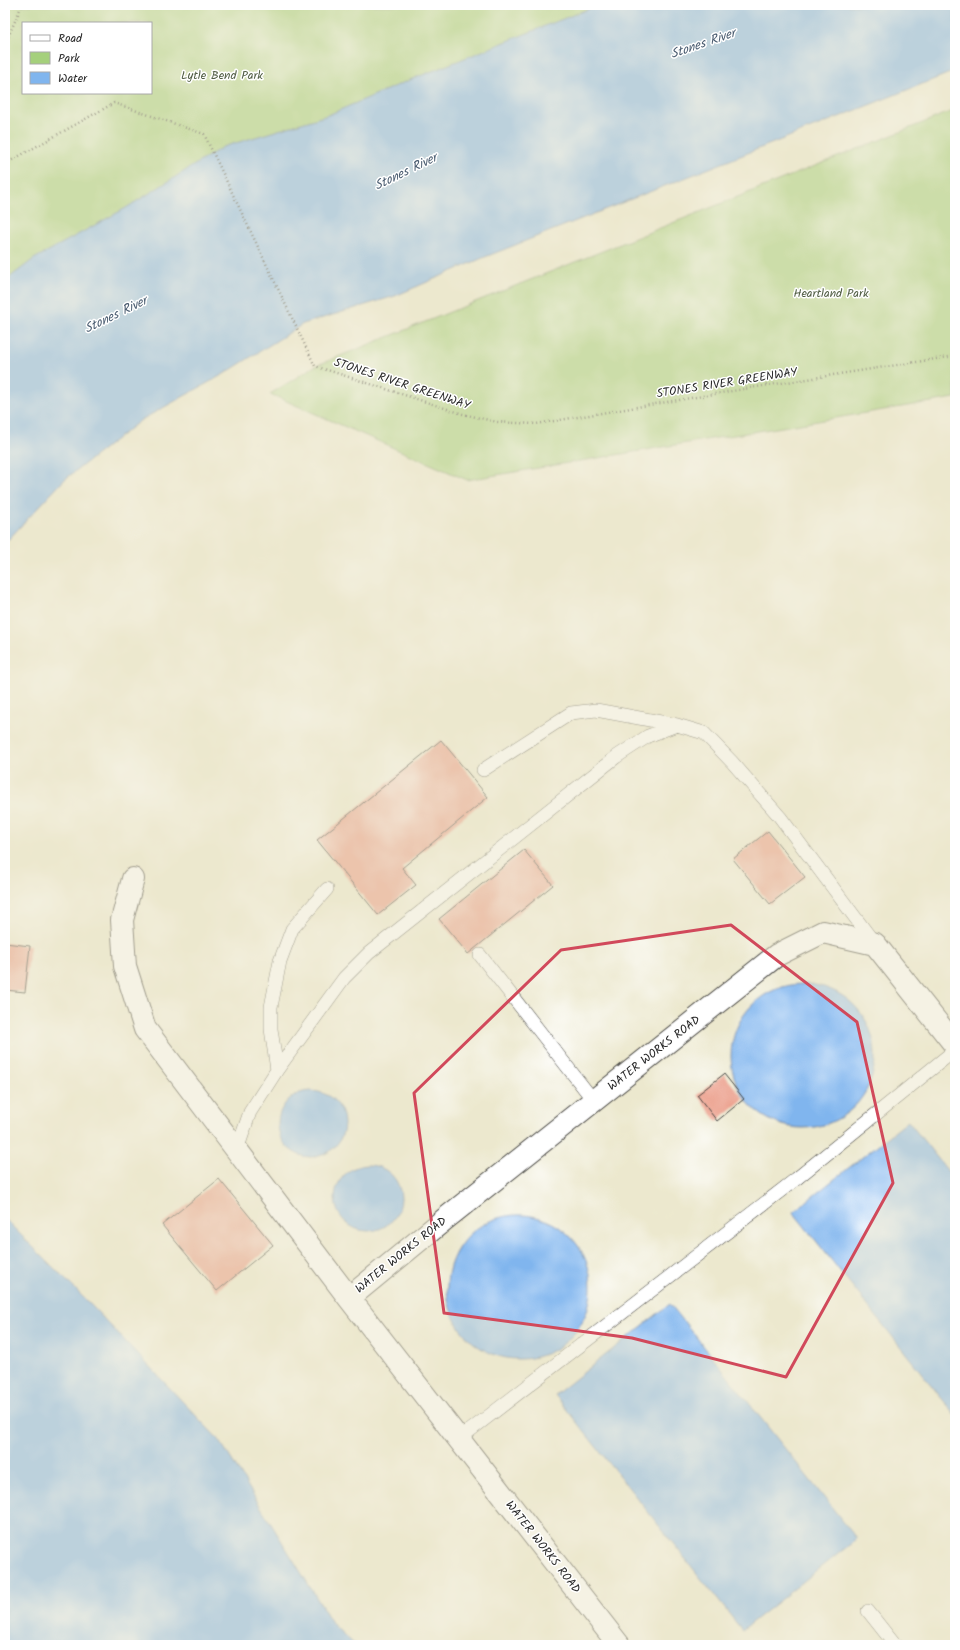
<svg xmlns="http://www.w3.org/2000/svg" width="960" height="1650" font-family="Kalam,sans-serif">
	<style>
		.green { fill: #a5d07c; stroke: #687e54; fill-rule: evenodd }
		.water { fill: #80b5ee; stroke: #56708c }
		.building { fill: #ea9984 }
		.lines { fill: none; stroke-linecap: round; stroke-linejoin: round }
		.lane-casing { stroke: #484743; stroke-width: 14 }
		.street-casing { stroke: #484743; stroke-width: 24 }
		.path { stroke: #484743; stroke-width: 2.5; stroke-dasharray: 1 3; stroke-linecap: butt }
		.lane { stroke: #fff; stroke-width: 13 }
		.street { stroke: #fff; stroke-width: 22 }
		.marked { fill: none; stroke: #d1495b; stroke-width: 3; stroke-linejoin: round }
		.labels { text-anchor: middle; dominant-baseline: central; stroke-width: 3; stroke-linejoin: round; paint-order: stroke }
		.park-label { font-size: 12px; fill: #505d43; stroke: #fff }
		.street-label { font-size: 12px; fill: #2b2b2b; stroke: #fff }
		.water-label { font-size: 13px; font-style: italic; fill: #495b6f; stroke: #fff }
	</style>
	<rect width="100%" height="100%" fill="#fff"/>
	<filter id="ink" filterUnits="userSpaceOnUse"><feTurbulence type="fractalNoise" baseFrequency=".025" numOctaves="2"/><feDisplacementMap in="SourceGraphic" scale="8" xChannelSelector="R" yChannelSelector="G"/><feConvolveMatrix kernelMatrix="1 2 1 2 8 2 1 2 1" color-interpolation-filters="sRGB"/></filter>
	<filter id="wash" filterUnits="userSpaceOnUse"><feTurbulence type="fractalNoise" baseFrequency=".012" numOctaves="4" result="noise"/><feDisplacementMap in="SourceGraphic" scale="16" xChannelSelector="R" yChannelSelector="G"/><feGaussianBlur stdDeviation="0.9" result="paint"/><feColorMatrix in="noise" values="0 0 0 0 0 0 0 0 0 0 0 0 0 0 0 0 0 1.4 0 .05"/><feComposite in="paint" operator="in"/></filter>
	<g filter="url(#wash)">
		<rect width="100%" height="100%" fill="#ece8ce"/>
		<path class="green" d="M 5,5 L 598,5 L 410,80 L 328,115 L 223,147 L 126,208 L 34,259 L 5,281 ZM 23,23 L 151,23 L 151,93 L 23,93 Z
			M 955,110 L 955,398 L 467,480 L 270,394 L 315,366 Z"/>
		<path class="water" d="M 598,5 L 955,5 L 955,71 L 485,257 L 395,296 L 303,324 L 224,374 L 141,420 L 64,480 L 5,543 L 5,281 L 34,259 L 126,208 L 223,147 L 328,115 L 410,80 Z
			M731 1056a72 72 0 1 1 144 0a72 72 0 1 1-144 0Z
			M278 1124a33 33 0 1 1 66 0a33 33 0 1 1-66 0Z
			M 908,1121 L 955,1180 L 955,1415 L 793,1212 Z
			M335 1198a33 33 0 1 1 66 0a33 33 0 1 1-66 0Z
			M447 1287a72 72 0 1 1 144 0a72 72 0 1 1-144 0Z
			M 5,1219 L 88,1302 L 220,1441 L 334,1626 L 355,1645 L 5,1645 Z
			M 670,1304 L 857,1539 L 742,1630 L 555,1395 Z"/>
		<g id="blocks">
			<path class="building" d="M 441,740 L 488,797 L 402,868 L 416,885 L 378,915 L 317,840 Z
				M 768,831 L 805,877 L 770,904 L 733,859 Z
				M 524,850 L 553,885 L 468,954 L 439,919 Z
				M 5,943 L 30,946 L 25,992 L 5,990 Z
				M 724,1074 L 744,1099 L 717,1121 L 697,1095 Z
				M 219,1179 L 273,1245 L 217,1291 L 162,1225 Z"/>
		</g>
	</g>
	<g filter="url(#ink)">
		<use href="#blocks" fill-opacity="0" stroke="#484743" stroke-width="1"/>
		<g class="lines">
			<defs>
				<path id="lane" d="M 483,770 L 571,713 L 596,710 L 677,725
					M 480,955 L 594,1101
					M 277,1070 L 271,1029 L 271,1007 L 280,961 L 292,929 L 327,889
					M 237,1150 L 250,1112 L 277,1070 L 344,978 L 369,953 L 616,757 L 648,736 L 677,725 L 704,733 L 732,762 L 780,817 L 875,944
					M 459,1439 L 796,1179 L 955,1050
					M 868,1611 L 895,1645"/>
				<path id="street" d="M 133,879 L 122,920 L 125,966 L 145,1029 L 349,1298 L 619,1645
					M 349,1298 L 445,1219 L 777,955 L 823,932 L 875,944 L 955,1045"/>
			</defs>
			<use href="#lane" class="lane-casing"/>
			<use href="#street" class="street-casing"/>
			<path class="path" d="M 5,44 L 22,5
				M 5,164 L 114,103 L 204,134 L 315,366 L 463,414 L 497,422 L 536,424 L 756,387 L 955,356"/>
			<use href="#lane" class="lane"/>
			<use href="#street" class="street"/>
		</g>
	</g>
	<path d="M0 0H960V1650H0ZM 731,925 L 857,1022 L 893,1183 L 786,1377 L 632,1338 L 444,1313 L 414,1093 L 561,950 Z" fill="#ece8ce" fill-opacity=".55" fill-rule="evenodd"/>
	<path class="marked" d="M 731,925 L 857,1022 L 893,1183 L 786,1377 L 632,1338 L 444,1313 L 414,1093 L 561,950 Z"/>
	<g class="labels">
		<g class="park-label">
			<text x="222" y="75">Lytle Bend Park</text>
			<text x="831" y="293">Heartland Park</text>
		</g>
		<g class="street-label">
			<text transform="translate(727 383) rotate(-9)">STONES RIVER GREENWAY</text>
			<text transform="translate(402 384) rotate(18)">STONES RIVER GREENWAY</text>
			<text transform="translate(654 1053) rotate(-38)">WATER WORKS ROAD</text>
			<text transform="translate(401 1255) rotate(-39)">WATER WORKS ROAD</text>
			<text transform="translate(543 1547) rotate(52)">WATER WORKS ROAD</text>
		</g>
		<g class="water-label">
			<text transform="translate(703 44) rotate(-19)">Stones River</text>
			<text transform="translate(406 172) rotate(-26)">Stones River</text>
			<text transform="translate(116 315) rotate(-26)">Stones River</text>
		</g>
	</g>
	<rect width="960" height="1650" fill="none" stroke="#fff" stroke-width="20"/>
	<rect x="22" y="22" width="130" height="72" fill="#ffffff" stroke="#aaaaaa"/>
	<rect x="30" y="35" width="20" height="6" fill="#ffffff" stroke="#aaaaaa"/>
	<text x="58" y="42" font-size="12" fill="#2b2b2b">Road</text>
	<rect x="30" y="52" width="20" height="12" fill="#a5d07c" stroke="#aaaaaa"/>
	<text x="58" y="62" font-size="12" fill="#2b2b2b">Park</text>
	<rect x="30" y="72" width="20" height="12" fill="#80b5ee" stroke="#aaaaaa"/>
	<text x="58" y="82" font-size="12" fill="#2b2b2b">Water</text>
</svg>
